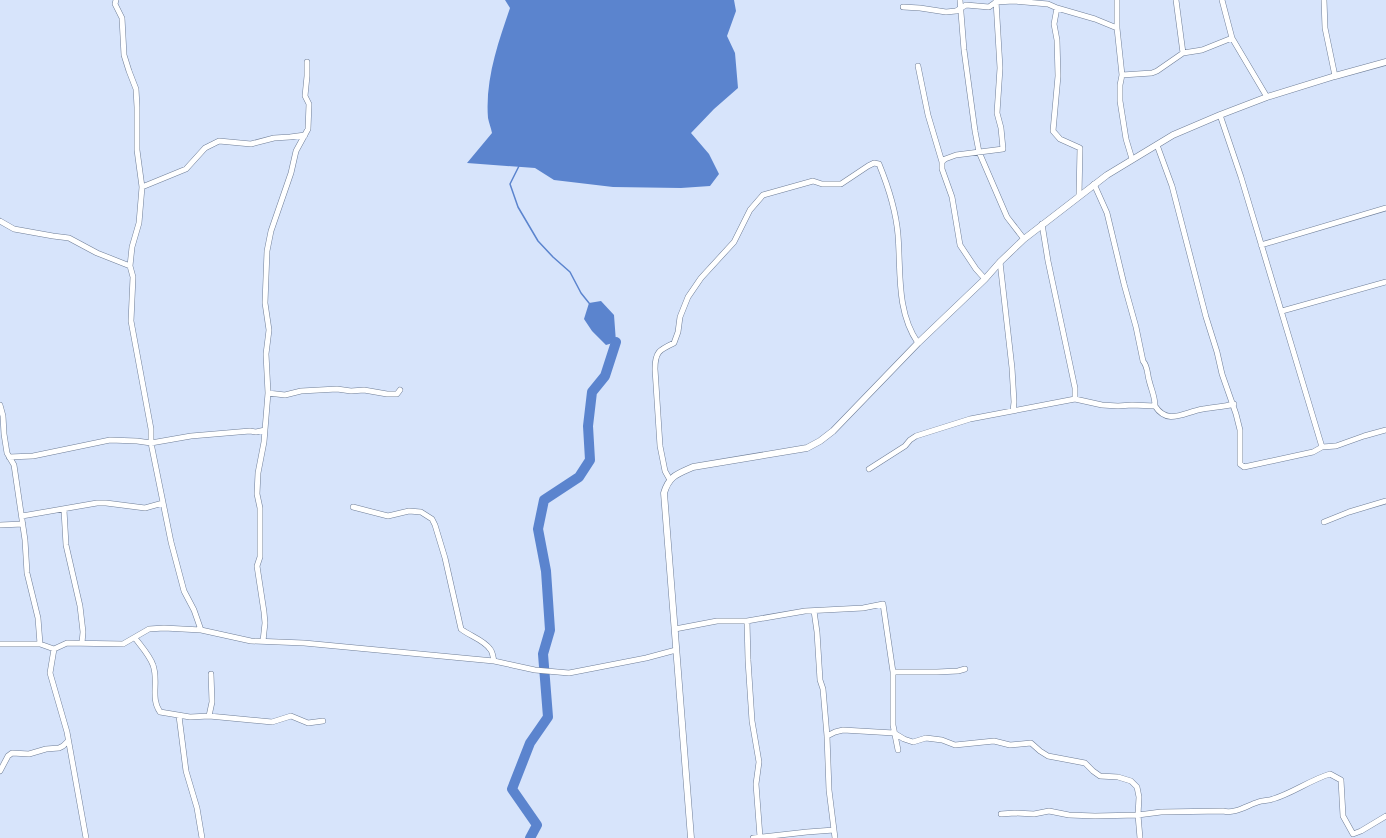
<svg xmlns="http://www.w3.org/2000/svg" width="1386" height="838" font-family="'Golos Text',sans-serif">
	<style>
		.water { fill: #5b84ce }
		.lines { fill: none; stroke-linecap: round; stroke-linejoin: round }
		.stream { stroke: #5b84ce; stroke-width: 1.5 }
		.river { stroke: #5b84ce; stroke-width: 10 }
		.minor-casing { stroke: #6f7e97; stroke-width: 6 }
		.tertiary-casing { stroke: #6f7e97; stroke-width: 7 }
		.minor { stroke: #fff; stroke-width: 5 }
		.tertiary { stroke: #fff; stroke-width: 6 }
	</style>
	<rect width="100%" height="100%" fill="#d7e4fb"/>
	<path class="water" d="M 505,0 L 734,0 L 736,11 L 727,36 L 735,53 L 738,88 L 714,109 L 691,133 L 709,154 L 719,174 L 710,186 L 681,188 L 613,187 L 554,180 L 535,168 L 467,163 L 492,133 C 491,128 489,123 488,118 C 485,80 498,43 510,8 Z
		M 601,301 L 614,315 L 616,342 L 606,345 L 592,331 L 584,319 L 589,303 Z"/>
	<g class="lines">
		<path class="stream" d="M 519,166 L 510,184 L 518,207 L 538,241 L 553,257 L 570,272 L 581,293 L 589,303"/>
		<path class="river" d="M 530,838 L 537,825 L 512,789 L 530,743 L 548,717 L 543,654 L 550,630 L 546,571 L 538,529 L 544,500 L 579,477 L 590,460 L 588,426 L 592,392 L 605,376 L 616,342"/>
		<defs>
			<path id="minor" d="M 116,0 L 115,4 L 122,18 L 124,55 L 129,71 L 136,89 L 137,107 L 137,150 L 142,187 L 139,223 L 132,247 L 130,266 L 133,277 L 131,321 L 151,429 L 151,443 L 171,542 L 184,591 L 194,610 L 201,630
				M 960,0 L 964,50 L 975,131 L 979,152 L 1007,217 L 1024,239
				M 1117,0 L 1117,28 L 1122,75 L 1120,85 L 1120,101 L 1126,139 L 1132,159
				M 1176,0 L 1183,53
				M 1222,0 L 1232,38 L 1267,97
				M 1324,0 L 1325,28 L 1335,76
				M 903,7 L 920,8 L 946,12 L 956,11 L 966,5 L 989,7 L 996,2 L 1014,1 L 1048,4 L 1057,8 L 1095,19 L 1117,28
				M 1057,8 L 1054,24 L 1057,40 L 1058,76 L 1053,131 L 1060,139 L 1080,148 L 1079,195
				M 918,66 L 928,115 L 942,162 L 942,169 L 952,197 L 960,245 L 976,269 L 985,279
				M 1122,75 L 1152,73 L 1157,71 L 1183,53 L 1202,50 L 1232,38
				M 1220,115 L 1241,177 L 1322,447
				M 1157,145 L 1172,186 L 1206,317 L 1217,352 L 1222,374 L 1236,414 L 1240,430 L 1240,464 L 1244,467 L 1313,452 L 1322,447 L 1336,446 L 1364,436 L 1386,430
				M 942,162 L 945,159 L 956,155 L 1003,149 L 1001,128 L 997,113 L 1000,68 L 996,1
				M 1094,184 L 1107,213 L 1124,284 L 1136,327 L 1143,361 C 1148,367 1147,373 1149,380 C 1151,389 1155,396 1155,406 C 1168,426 1184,412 1203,409 C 1213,407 1223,407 1234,404
				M 142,187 L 186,169 L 205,148 L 219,141 L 251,144 L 274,138 L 290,137 L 305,135
				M 0,221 L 14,229 L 53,236 L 69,238 L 97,253 L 130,266
				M 1042,224 L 1048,261 L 1075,388 L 1075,399
				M 1261,245 L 1386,208
				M 1000,262 L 1012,368 L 1014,402 L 1013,411
				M 1282,311 L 1386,282
				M 268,393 L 285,395 L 301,391 L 337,389 L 351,391 L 364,390 L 387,394 L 397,394 L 400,390
				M 0,405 L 3,416 L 4,434 L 7,453 L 14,465 L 25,540 L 27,573 L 38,618 L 40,644
				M 9,457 L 33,456 L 110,440 L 137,441 L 151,443 L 191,436 L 250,431 L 256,432 L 265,430
				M 869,469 L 905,446 L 910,440 L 916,436 L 970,419 L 1075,399 L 1102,405 L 1118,406 L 1132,405 L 1155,406
				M 670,480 L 665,471 L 660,446 L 655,369 C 655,352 659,350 674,343 L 678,332 L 680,317 L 688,297 L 701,278 L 734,242 L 750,210 L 763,195 L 813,181 L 822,184 L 841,184 L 868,166 L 874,163 L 879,164 C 888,186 896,211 898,235 C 901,271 896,311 918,343
				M 353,507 L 388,516 L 409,511 L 421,512 L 432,519 L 435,525 L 445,558 L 461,629 C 470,636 484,640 490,649 C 493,652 493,658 494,661
				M 64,510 L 66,545 L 80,606 L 83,632 L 82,643
				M 22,516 L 97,503 L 106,503 L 145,508 L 163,503
				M 1324,522 L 1349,512 L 1386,501
				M 0,525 L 23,524
				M 814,611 L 817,632 L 820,680 L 823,689 L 827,736 L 829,790 L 835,838
				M 747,621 L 748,660 L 752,721 L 759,762 L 756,784 L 760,837
				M 675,629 L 717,621 L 747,621 L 805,611 L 863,608 L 883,604 L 893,672 L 893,725 L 898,750
				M 135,638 C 141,646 150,656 153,665 C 159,681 150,698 160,712 L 190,717 L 209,716 L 272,722 L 291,716 L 308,723 L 323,721
				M 263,641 L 265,623 L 264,612 L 257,566 L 260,557 L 260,508 L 257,494 L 258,473 L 264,442 L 268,393 L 266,354 L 269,330 L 265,303 L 267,251 L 271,231 L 291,173 L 296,151 L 308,129 L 309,104 L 305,96 L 307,76 L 307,62
				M 0,644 L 40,644 L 54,649 L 67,643 L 123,644 L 149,629 L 164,628 L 201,630 L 251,641 L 304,643 L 494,661 L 535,670 L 569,673 L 646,658 L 676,650
				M 54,649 L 50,673 L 67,732 L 86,838
				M 893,672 L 937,672 L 958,671 L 965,669
				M 179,716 L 186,771 L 197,808 L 202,838
				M 209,716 L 212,702 L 211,674
				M 827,736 L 835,732 L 843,730 L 894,733 L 904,739 L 913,742 L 926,738 L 942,740 L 955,745 L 994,741 L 1010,745 L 1031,743 L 1040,751 L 1048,756 L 1085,763 L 1093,771 L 1100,776 L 1118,777 L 1131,781 L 1137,787 L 1139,797 L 1138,815 L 1140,838
				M 0,771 L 8,756 L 12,753 L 29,754 L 46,749 L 59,748 L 63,746 L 68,741
				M 1001,814 L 1015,813 L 1034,814 L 1049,811 L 1069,815 L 1095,816 L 1138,815 L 1161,812 L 1223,811 C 1235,814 1246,806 1258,802 C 1263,800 1268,801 1273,799 C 1293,793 1310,780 1330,774 L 1341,780 L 1343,816 L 1353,834 L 1361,831 L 1386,816
				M 753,838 L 807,832 L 834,830"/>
			<path id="tertiary" d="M 691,838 L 664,493 C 669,476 677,474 693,467 L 807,448 L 820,441 L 833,431 L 918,343 L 985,279 L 1000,262 L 1024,239 L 1107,175 L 1173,135 L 1220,115 L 1267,97 L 1335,76 L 1386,62"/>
		</defs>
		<use href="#minor" class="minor-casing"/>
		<use href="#tertiary" class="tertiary-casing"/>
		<use href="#minor" class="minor"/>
		<use href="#tertiary" class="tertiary"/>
	</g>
</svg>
